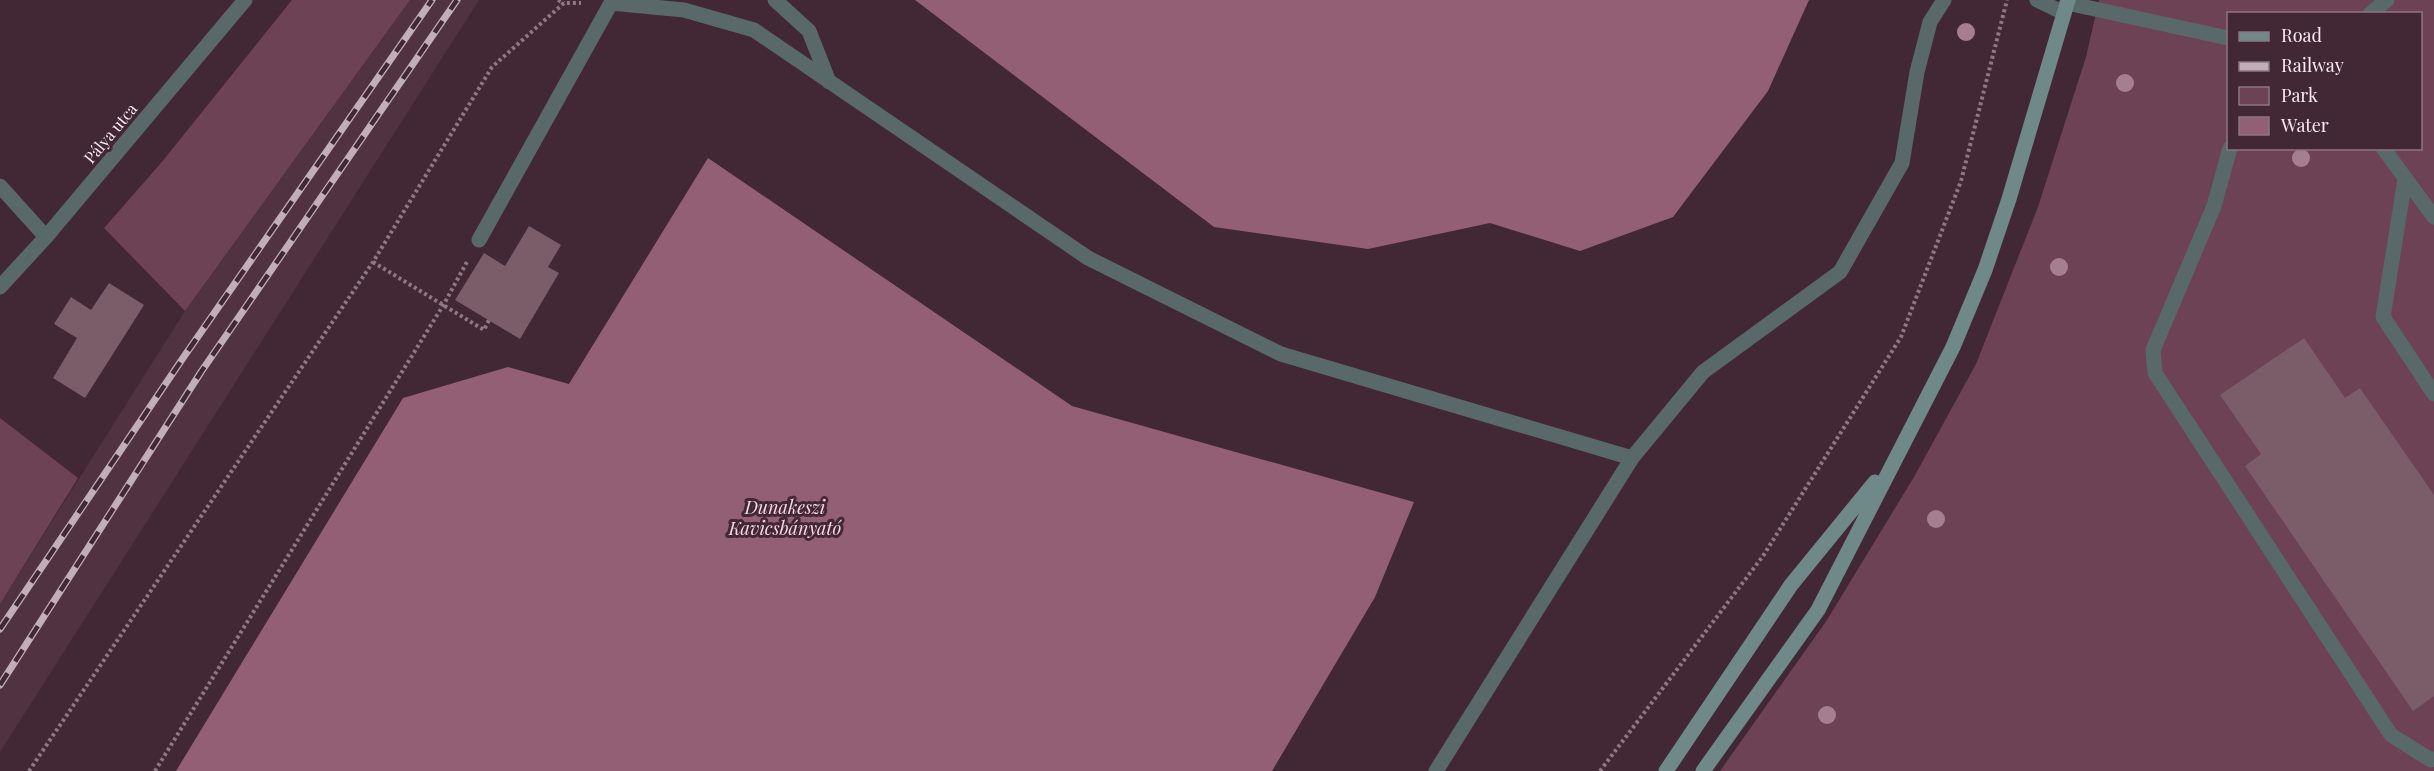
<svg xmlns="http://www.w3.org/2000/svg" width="2434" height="771" font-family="'Playfair Display',serif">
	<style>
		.built { fill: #513240 }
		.green { fill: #6d4255; fill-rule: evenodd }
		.water { fill: #925f75 }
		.building { fill: #7a5d69 }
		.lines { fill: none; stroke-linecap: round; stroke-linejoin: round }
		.path { stroke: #8f7882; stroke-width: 4; stroke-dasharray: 3 3; stroke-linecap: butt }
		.service { stroke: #596969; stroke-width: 15 }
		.minor { stroke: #596969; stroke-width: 15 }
		.tertiary { stroke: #596969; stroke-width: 15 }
		.secondary { stroke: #6f8888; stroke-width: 15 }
		.rail-casing { stroke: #c2aeb6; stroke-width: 7 }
		.rail { stroke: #422834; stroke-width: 4.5; stroke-dasharray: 14; stroke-linecap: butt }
		.tree { fill: #a67f8f }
		.labels { text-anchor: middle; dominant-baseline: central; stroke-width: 6; stroke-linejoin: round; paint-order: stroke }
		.street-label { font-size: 16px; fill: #fceaf1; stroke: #422834 }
		.water-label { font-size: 18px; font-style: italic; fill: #f9d7e5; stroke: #422834 }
	</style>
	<rect width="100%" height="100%" fill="#422834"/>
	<path class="built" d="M 410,0 L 479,0 L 0,752 L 0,604 L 185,311 Z"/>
	<path class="green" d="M 292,0 L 410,0 L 185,311 L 104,228 L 161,163 Z
		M 2099,0 L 2434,0 L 2434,771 L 1720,771 L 1827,620 L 1914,477 L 1976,364 L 2038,207 L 2086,57 ZM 2228,14 L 2420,14 L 2420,148 L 2228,148 Z
		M 0,418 L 78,478 L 0,604 Z"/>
	<path class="water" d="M 915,0 L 1809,0 L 1768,91 L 1673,217 L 1580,251 L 1490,223 L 1368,249 L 1214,227 Z
		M 708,158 L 1072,406 L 1414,502 L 1375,597 L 1272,771 L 176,771 L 403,398 L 508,367 L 569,384 Z"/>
	<path class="building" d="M 529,226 L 561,245 L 548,267 L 559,273 L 520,339 L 455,300 L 484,253 L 505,266 Z
		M 109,283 L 144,305 L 85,398 L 53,378 L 77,338 L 54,324 L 71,297 L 91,310 Z
		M 2304,338 L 2345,398 L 2360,388 L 2434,495 L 2434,696 L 2413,711 L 2245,466 L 2261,454 L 2220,395 Z"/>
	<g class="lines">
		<path class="path" d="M 558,0 L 564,3
			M 373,262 L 484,330 L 489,320
			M 29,771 L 373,262 L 492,67 L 564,3 L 581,3
			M 155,771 L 444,304 L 468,260
			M 1600,771 L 1763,556 L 1901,337 L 1961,181 L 2007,0"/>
		<path class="service" d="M 775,0 L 809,31 L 829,82
			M 2037,0 L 2064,13
			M 2067,3 L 2228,38
			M 2370,14 L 2387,0
			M 2230,148 L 2214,206 L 2153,350 L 2155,373 L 2391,735 L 2431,760 L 2434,759
			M 2383,148 L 2434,217
			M 2405,179 L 2383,317 L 2434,394
			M 479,240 L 611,3 L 684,10 L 754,30 L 1088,258 L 1281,354 L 1632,458 L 1703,372 L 1840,272 L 1902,163 L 1917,72 L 1930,22 L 1944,0
			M 1436,771 L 1632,458"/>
		<path class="minor" d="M 0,186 L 46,237"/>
		<path class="tertiary" d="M 0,287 L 46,237 L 245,0"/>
		<path class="secondary" d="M 1666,771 L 1791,585 L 1875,482
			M 1703,771 L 1818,610 L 1953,347 L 1985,270 L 2009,199 L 2068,0"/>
		<defs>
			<path id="rail" d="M 0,629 L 183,358 L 432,0
				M 0,685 L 201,372 L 457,0"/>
		</defs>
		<use href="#rail" class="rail-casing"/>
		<use href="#rail" class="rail"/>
	</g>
	<g class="tree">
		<circle cx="1966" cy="32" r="9"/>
		<circle cx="2125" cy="83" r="9"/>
		<circle cx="2301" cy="158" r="9"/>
		<circle cx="2059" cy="267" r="9"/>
		<circle cx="1936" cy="519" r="9"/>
		<circle cx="1827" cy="715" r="9"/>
	</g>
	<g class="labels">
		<g class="street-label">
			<text transform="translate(110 133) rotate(-50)">Pálya utca</text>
		</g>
		<g class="water-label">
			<text x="785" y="507">Dunakeszi<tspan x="785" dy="21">Kavicsbányató</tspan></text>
		</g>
	</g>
	<rect x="2227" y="12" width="195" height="138" fill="#422834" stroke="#8c7680" stroke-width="1.5"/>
	<rect x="2239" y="32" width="30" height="9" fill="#6f8888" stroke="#8c7680" stroke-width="1.5"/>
	<text x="2281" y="42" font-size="18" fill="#fceaf1">Road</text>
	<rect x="2239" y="62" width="30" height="9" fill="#c2aeb6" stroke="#8c7680" stroke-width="1.5"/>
	<text x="2281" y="72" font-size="18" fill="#fceaf1">Railway</text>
	<rect x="2239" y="87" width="30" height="18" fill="#6d4255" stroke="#8c7680" stroke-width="1.5"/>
	<text x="2281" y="102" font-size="18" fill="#fceaf1">Park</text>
	<rect x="2239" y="117" width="30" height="18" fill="#925f75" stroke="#8c7680" stroke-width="1.5"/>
	<text x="2281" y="132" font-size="18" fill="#fceaf1">Water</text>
</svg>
